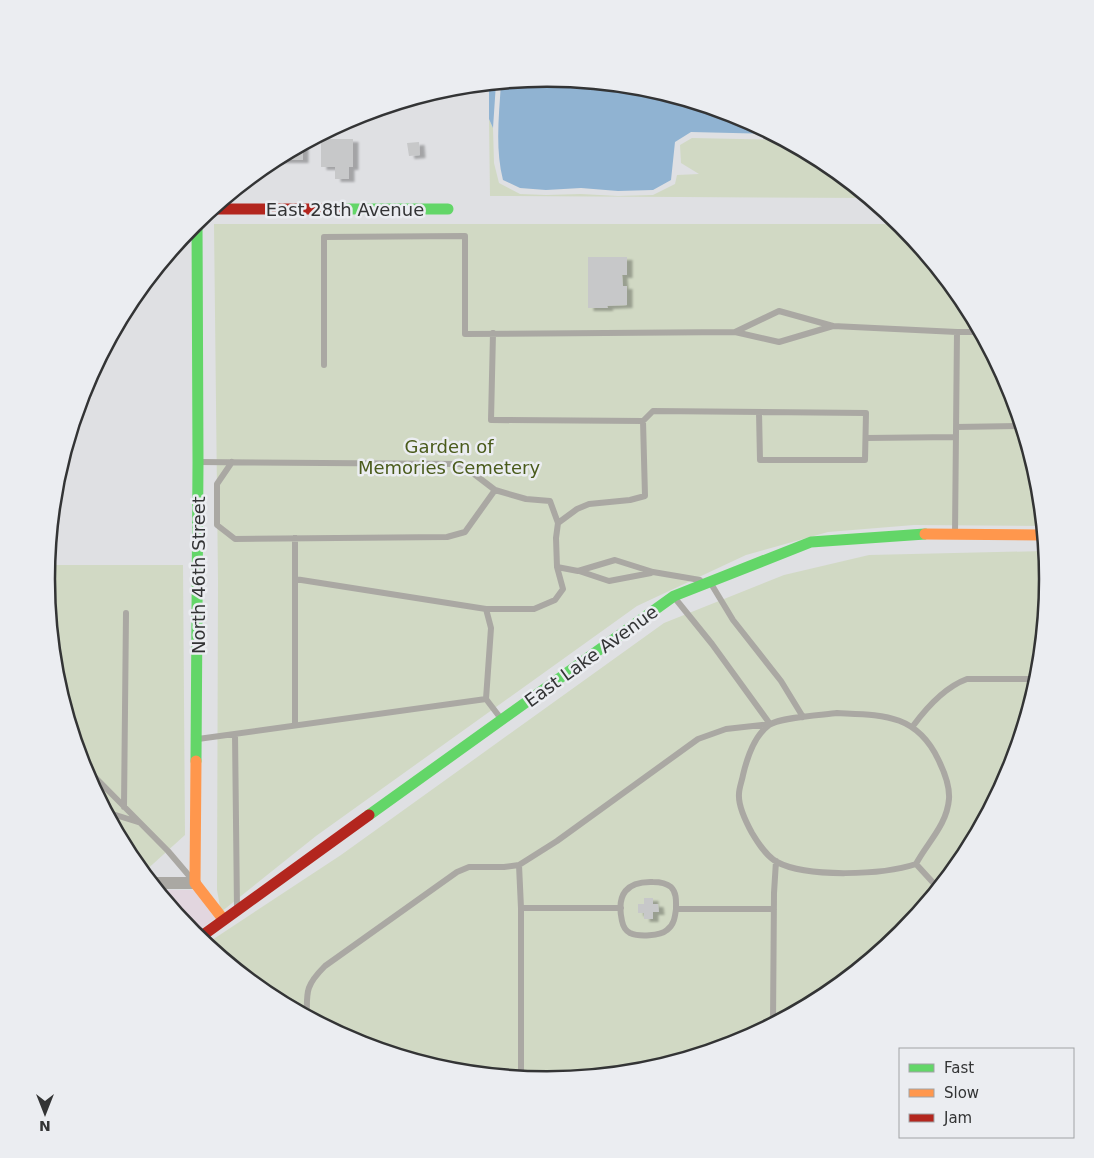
<svg xmlns="http://www.w3.org/2000/svg" width="1094" height="1158" font-family="'DejaVu Sans',sans-serif">
	<style>
		.commercial { fill: #e2d6df }
		.green { fill: #d1d9c4 }
		.water { fill: #90b3d2 }
		.building { fill: #c7c8c9; filter: url(#shadow) }
		.lines { fill: none; stroke-linecap: round; stroke-linejoin: round }
		.lane { stroke: #aaa8a3; stroke-width: 6 }
		.street { stroke: #aaa8a3; stroke-width: 12 }
		.fast { stroke: #63d668; stroke-width: 11 }
		.slow { stroke: #ff974d; stroke-width: 11 }
		.jam { stroke: #b3261e; stroke-width: 11 }
		.labels { text-anchor: middle; dominant-baseline: central; stroke-width: 5; stroke-linejoin: round; paint-order: stroke }
		.street-label { font-size: 18px; fill: #333435; stroke: #ebedf1 }
		.park-label { font-size: 18px; fill: #4a5b1c; stroke: #ebedf1 }
		.rim { fill: none; stroke: #333435; stroke-width: 2.5 }
	</style>
	<defs>
		<filter id="shadow"><feDropShadow dx="5.5" dy="3" stdDeviation="1" flood-color="#0004"/></filter>
	</defs>
	<rect width="100%" height="100%" fill="#dfe0e3"/>
	<path class="commercial" d="M 157,890 L 193,890 L 215,918 L 194,934 Z"/>
	<path class="green" d="M 489,119 L 493,128 L 494,163 L 499,183 L 520,194 L 546,195 L 581,194 L 618,196 L 653,195 L 675,184 L 677,175 L 699,174 L 681,163 L 680,145 L 692,138 L 783,140 L 825,163 L 869,198 L 490,196 Z
		M 214,224 L 900,224 L 964,301 L 1010,388 L 1038,482 L 1043,526 L 914,525 L 828,532 L 746,555 L 637,606 L 316,836 L 221,912 L 217,890 L 218,581 Z
		M 1045,551 L 1048,579 L 1038,677 L 1010,771 L 963,857 L 901,933 L 825,996 L 738,1042 L 644,1070 L 547,1080 L 449,1070 L 355,1042 L 269,995 L 206,944 L 341,855 L 664,623 L 784,575 L 869,555 Z
		M 48,565 L 183,565 L 185,835 L 143,873 L 130,857 L 84,770 L 56,676 L 46,579 Z"/>
	<path class="water" d="M 547,78 L 645,88 L 739,116 L 772,134 L 691,132 L 675,142 L 671,180 L 653,190 L 618,191 L 581,188 L 546,190 L 520,188 L 503,180 C 495,148 499,116 501,83 Z
		M 496,83 L 493,128 L 489,119 L 489,84 Z"/>
	<path class="building" d="M 321,139 L 353,139 L 353,167 L 349,167 L 349,179 L 335,179 L 335,167 L 321,167 Z
		M 419,142 L 420,155 L 409,156 L 407,143 Z
		M 303,144 L 303,160 L 274,160 Z
		M 588,257 L 627,257 L 627,275 L 622,275 L 623,286 L 627,286 L 627,305 L 607,306 L 608,308 L 588,308 Z
		M 644,898 L 653,898 L 653,904 L 658,904 L 659,912 L 653,912 L 653,919 L 644,919 L 644,913 L 638,913 L 638,904 L 644,904 Z"/>
	<g class="lines">
		<path class="lane" d="M 735,332 L 779,311 L 833,326
			M 957,332 L 980,332
			M 493,333 L 491,420 L 643,421 L 653,411 L 866,413 L 865,460 L 760,460 L 759,412
			M 324,365 L 324,237 L 465,236 L 465,334 L 735,332 L 779,342 L 833,326 L 957,332 L 955,533
			M 956,427 L 1021,426
			M 866,438 L 956,437
			M 199,462 L 461,464 L 495,490 L 526,499 L 550,501 L 558,523 L 556,538 L 557,567 L 578,571 L 615,560 L 653,572 L 700,580
			M 232,462 L 217,484 L 217,525 L 235,539 L 447,537 L 465,532 L 495,490
			M 1033,466 L 1033,490 L 1040,498
			M 558,523 L 577,509 L 589,504 L 630,500 L 645,496 L 643,421
			M 579,571 L 609,581 L 651,573
			M 295,579 L 486,609 L 491,628 L 486,699
			M 710,582 L 733,620 L 781,681 L 803,717
			M 486,609 L 534,609 L 555,600 L 563,589 L 557,567
			M 837,713 C 881,715 916,713 938,759 C 944,771 950,785 949,799 C 947,825 927,843 916,864 C 883,875 807,878 777,862 C 766,856 758,843 752,833 C 746,822 738,806 739,794 C 739,788 742,781 743,775 C 747,758 755,735 769,725 C 781,717 822,715 837,713 Z
			M 295,725 L 295,538
			M 913,726 C 927,707 945,687 967,679 L 1038,679
			M 235,734 L 237,908
			M 198,739 L 486,699 L 502,720
			M 83,765 L 168,851 L 191,878
			M 124,807 L 126,613
			M 106,812 L 138,822
			M 916,864 L 938,888
			M 519,865 L 521,908 L 521,1077
			M 521,908 L 621,908
			M 676,909 C 675,917 674,925 667,930 C 660,936 639,937 630,933 C 626,931 623,926 622,921 C 616,894 627,881 653,882 C 659,882 666,883 671,887 C 677,893 676,902 676,909 L 774,909
			M 307,1016 C 306,990 307,984 325,966 L 457,872 L 469,867 L 504,867 L 519,865 L 557,841 L 698,739 L 726,729 L 770,724 L 712,644 L 674,597
			M 773,1023 L 774,893 L 776,861"/>
		<path class="street" d="M 152,883 L 195,883"/>
		<path class="fast" d="M 337,209 L 448,209
			M 196,761 L 198,462 L 197,221
			M 369,815 L 674,596 L 811,542 L 925,534"/>
		<path class="slow" d="M 925,534 L 1043,535
			M 196,761 L 195,883 L 223,919"/>
		<path class="jam" d="M 213,209 L 337,209
			M 199,938 L 369,815"/>
	</g>
	<g class="labels">
		<g class="street-label">
			<text x="345" y="209">East 28th Avenue</text>
			<text transform="translate(198 575) rotate(-90)">North 46th Street</text>
			<text transform="translate(591 656) rotate(-36)">East Lake Avenue</text>
		</g>
		<g class="park-label">
			<text x="449" y="446">Garden of<tspan x="449" dy="21">Memories Cemetery</tspan></text>
		</g>
	</g>
	<path d="M0 0H1094V1158H0ZM55 579a492 492 0 1 1 984 0a492 492 0 1 1-984 0Z" fill="#ebedf1" fill-rule="evenodd"/>
	<path class="rim" d="M55 579a492 492 0 1 1 984 0a492 492 0 1 1-984 0Z"/>
	<rect x="899" y="1048" width="175" height="90" fill="#ebedf1" stroke="#a1a3a6"/>
	<rect x="909" y="1064" width="25" height="8" fill="#63d668" stroke="#a1a3a6"/>
	<text x="944" y="1073" font-size="15" fill="#333435">Fast</text>
	<rect x="909" y="1089" width="25" height="8" fill="#ff974d" stroke="#a1a3a6"/>
	<text x="944" y="1098" font-size="15" fill="#333435">Slow</text>
	<rect x="909" y="1114" width="25" height="8" fill="#b3261e" stroke="#a1a3a6"/>
	<text x="944" y="1123" font-size="15" fill="#333435">Jam</text>
	<g transform="translate(45 1113) rotate(180)" stroke="#ebedf1" stroke-width="4" paint-order="stroke">
	<path d="M0-4L9 19L0 12L-9 19Z" fill="#333435"/>
	<text y="-8" font-size="14" font-weight="bold" text-anchor="middle" fill="#333435">N</text>
	</g>
</svg>
